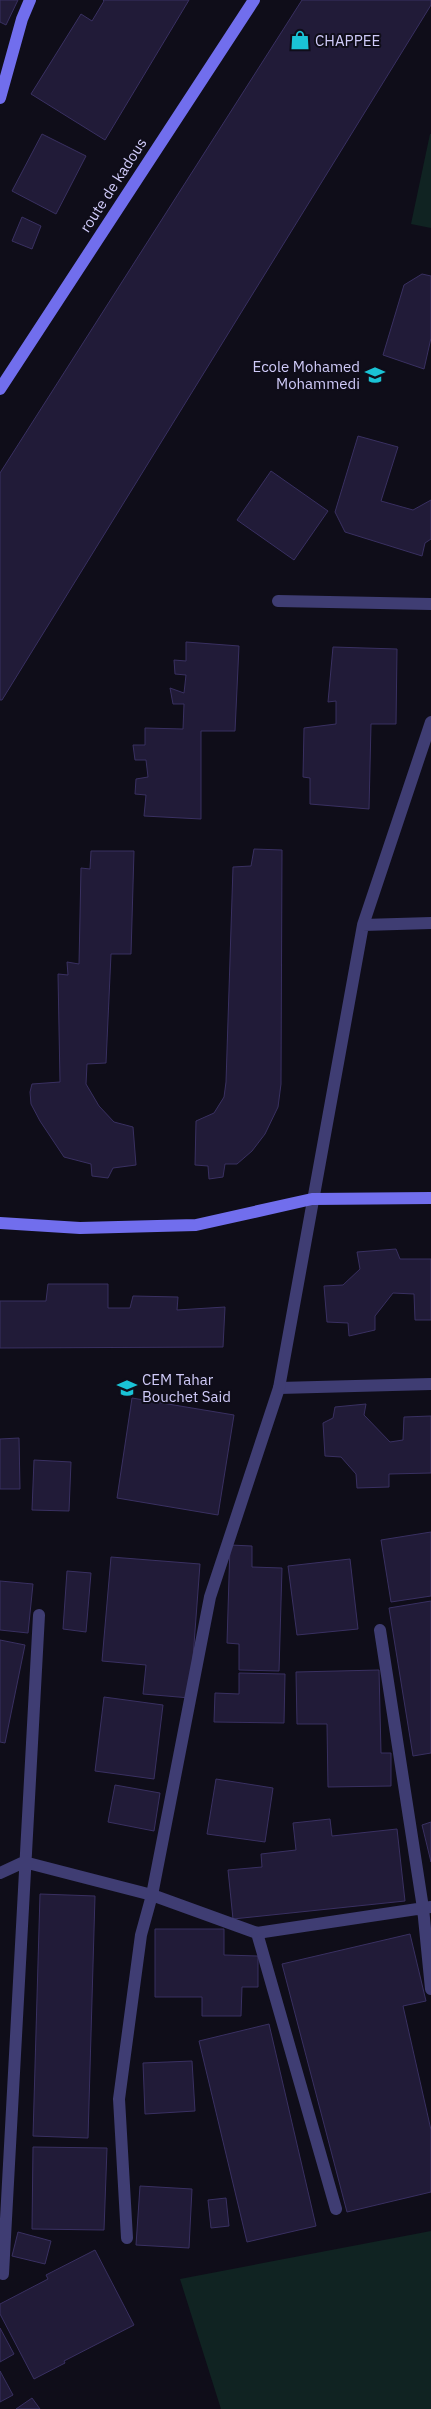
<svg xmlns="http://www.w3.org/2000/svg" width="431" height="2409" font-family="'IBM Plex Sans',sans-serif">
	<style>
		.green { fill: #102322 }
		.building { fill: #211b38; stroke: #393061 }
		.lines { fill: none; stroke-linecap: round; stroke-linejoin: round }
		.lane { stroke: #3f3d73; stroke-width: 12 }
		.street { stroke: #3f3d73; stroke-width: 12 }
		.secondary { stroke: #716eed; stroke-width: 12 }
		.labels { text-anchor: middle; dominant-baseline: central; stroke-width: 4; stroke-linejoin: round; paint-order: stroke }
		.poi-label { font-size: 15px; fill: #d0cbf9; stroke: #0f0d19; text-anchor: start }
		.street-label { font-size: 15px; fill: #d0cbf9; stroke: #0f0d19 }
	</style>
	<rect width="100%" height="100%" fill="#0f0d19"/>
	<path class="green" d="M 430,134 L 431,134 L 431,228 L 411,224 Z
		M 431,2231 L 431,2409 L 221,2409 L 180,2279 Z"/>
	<path class="building" d="M 0,0 L 18,0 L 6,25 L 0,22 Z
		M 103,0 L 189,0 L 105,140 L 31,94 L 81,14 L 92,21 L 104,1 Z
		M 302,0 L 431,0 L 431,5 L 2,700 L 0,700 L 0,473 Z
		M 42,134 L 86,156 L 56,214 L 12,191 Z
		M 22,217 L 41,226 L 32,249 L 12,241 Z
		M 422,274 L 431,276 L 431,338 L 424,369 L 383,355 L 404,285 Z
		M 358,436 L 398,447 L 381,501 L 413,510 L 431,500 L 431,539 L 425,543 L 422,556 L 345,532 L 335,512 Z
		M 271,471 L 328,511 L 294,560 L 237,520 Z
		M 186,642 L 239,646 L 235,731 L 201,731 L 201,819 L 144,816 L 146,795 L 135,794 L 136,779 L 148,777 L 146,760 L 135,760 L 133,745 L 145,745 L 145,728 L 183,729 L 184,704 L 173,704 L 170,688 L 184,693 L 186,675 L 175,674 L 174,660 L 186,661 Z
		M 333,647 L 397,649 L 396,724 L 371,724 L 369,809 L 310,804 L 310,778 L 303,777 L 304,728 L 336,724 L 336,701 L 328,702 Z
		M 254,849 L 282,850 L 281,1084 L 278,1107 L 265,1134 L 252,1151 L 237,1164 L 225,1164 L 223,1177 L 209,1179 L 208,1166 L 195,1165 L 196,1121 L 214,1113 L 224,1097 L 226,1082 L 233,867 L 251,866 Z
		M 91,851 L 134,851 L 131,954 L 111,954 L 106,1063 L 87,1064 L 86,1084 L 99,1106 L 114,1122 L 133,1127 L 136,1165 L 113,1168 L 108,1178 L 92,1176 L 91,1164 L 64,1157 L 40,1121 L 31,1104 L 30,1092 L 32,1084 L 60,1082 L 58,974 L 68,975 L 67,962 L 79,964 L 81,868 L 90,869 Z
		M 396,1249 L 400,1259 L 431,1259 L 431,1320 L 415,1320 L 414,1294 L 393,1293 L 375,1316 L 375,1330 L 349,1336 L 348,1323 L 327,1322 L 324,1286 L 343,1285 L 360,1269 L 357,1252 Z
		M 48,1284 L 108,1284 L 108,1308 L 130,1308 L 133,1296 L 178,1297 L 177,1310 L 225,1307 L 223,1347 L 0,1348 L 0,1301 L 46,1301 Z
		M 132,1398 L 234,1415 L 218,1515 L 117,1498 Z
		M 366,1404 L 364,1415 L 390,1442 L 403,1440 L 404,1417 L 431,1416 L 431,1473 L 389,1474 L 389,1487 L 357,1488 L 356,1474 L 341,1457 L 325,1456 L 323,1423 L 333,1418 L 335,1407 Z
		M 19,1438 L 20,1489 L 0,1489 L 0,1439 Z
		M 34,1460 L 71,1462 L 69,1511 L 32,1510 Z
		M 431,1532 L 431,1596 L 391,1602 L 381,1540 Z
		M 230,1545 L 252,1546 L 252,1567 L 282,1568 L 279,1671 L 239,1670 L 239,1644 L 227,1643 Z
		M 111,1557 L 200,1564 L 190,1698 L 143,1694 L 146,1665 L 102,1661 Z
		M 350,1559 L 358,1629 L 297,1635 L 288,1566 Z
		M 67,1571 L 91,1573 L 86,1632 L 63,1629 Z
		M 0,1581 L 33,1584 L 28,1633 L 0,1630 Z
		M 431,1601 L 431,1753 L 413,1756 L 389,1608 Z
		M 0,1640 L 25,1645 L 5,1743 L 0,1742 Z
		M 379,1670 L 381,1753 L 391,1753 L 391,1786 L 328,1787 L 327,1724 L 297,1724 L 296,1672 Z
		M 239,1673 L 285,1674 L 284,1723 L 214,1722 L 215,1693 L 239,1694 Z
		M 104,1697 L 163,1705 L 154,1779 L 95,1771 Z
		M 216,1779 L 273,1788 L 265,1842 L 207,1834 Z
		M 115,1785 L 160,1793 L 154,1831 L 108,1822 Z
		M 330,1819 L 332,1836 L 397,1829 L 405,1901 L 233,1919 L 228,1870 L 262,1867 L 261,1854 L 296,1850 L 293,1823 Z
		M 431,1822 L 431,1862 L 422,1825 Z
		M 40,1894 L 95,1896 L 88,2138 L 33,2136 Z
		M 155,1929 L 224,1929 L 224,1955 L 258,1956 L 258,1987 L 242,1987 L 241,2016 L 202,2016 L 202,1997 L 155,1997 Z
		M 410,1934 L 426,2001 L 403,2006 L 431,2130 L 431,2192 L 347,2212 L 282,1964 Z
		M 269,2024 L 316,2226 L 247,2242 L 199,2041 Z
		M 192,2061 L 195,2111 L 145,2114 L 143,2063 Z
		M 33,2147 L 107,2148 L 104,2230 L 32,2229 Z
		M 140,2186 L 192,2189 L 189,2248 L 136,2245 Z
		M 226,2198 L 229,2226 L 211,2228 L 208,2200 Z
		M 18,2232 L 51,2241 L 45,2264 L 12,2256 Z
		M 95,2250 L 134,2325 L 64,2361 L 65,2363 L 34,2379 L 0,2314 L 0,2304 L 48,2279 L 46,2275 Z
		M 0,2328 L 14,2354 L 0,2362 Z
		M 0,2371 L 13,2395 L 0,2402 Z
		M 32,2398 L 40,2409 L 16,2409 Z"/>
	<g class="lines">
		<path class="lane" d="M 279,1388 L 431,1384"/>
		<path class="street" d="M 278,601 L 431,604
			M 363,925 L 431,923
			M 380,1630 L 423,1908 L 431,1989
			M 0,1873 L 24,1862 L 152,1895 L 257,1933 L 431,1907
			M 257,1933 L 336,2209
			M 127,2238 L 119,2099 L 141,1935 L 152,1895 L 210,1597 L 279,1388 L 363,925 L 431,722
			M 3,2274 L 39,1615"/>
		<path class="secondary" d="M 0,98 L 22,19 L 30,0
			M 0,389 L 254,0
			M 0,1223 L 80,1228 L 196,1225 L 312,1199 L 431,1198"/>
	</g>
	<defs>
		<symbol id="shop-bare" viewBox="-9 -9 18 18"><path d="M-5-2.5h2.3a2.7 3.5 0 0 1 5.4 0H5L5.5 6h-11ZM-1.5-2.5h3a1.5 2.3 0 0 0-3 0Z" fill="#1ac3d6" stroke="#0f0d19" stroke-width="2.5" paint-order="stroke"/></symbol>
		<symbol id="school-bare" viewBox="-9 -9 18 18"><path d="M0-5L7-2L0 1L-7-2ZM-4 1L0 2.5L4 1V4Q0 6-4 4Z" fill="#1ac3d6" stroke="#0f0d19" stroke-width="2.5" paint-order="stroke"/></symbol>
	</defs>
	<g fill-rule="evenodd">
		<use href="#shop-bare" x="286" y="26" width="28" height="28"/>
		<use href="#school-bare" x="361" y="361" width="28" height="28"/>
		<use href="#school-bare" x="113" y="1374" width="28" height="28"/>
	</g>
	<g class="labels">
		<g class="poi-label">
			<text x="315" y="40">CHAPPEE</text>
			<text x="360" y="366" text-anchor="end">Ecole Mohamed<tspan x="360" dy="17">Mohammedi</tspan></text>
			<text x="142" y="1379">CEM Tahar<tspan x="142" dy="17">Bouchet Said</tspan></text>
		</g>
		<g class="street-label">
			<text transform="translate(113 185) rotate(-57)">route de kadous</text>
		</g>
	</g>
</svg>
